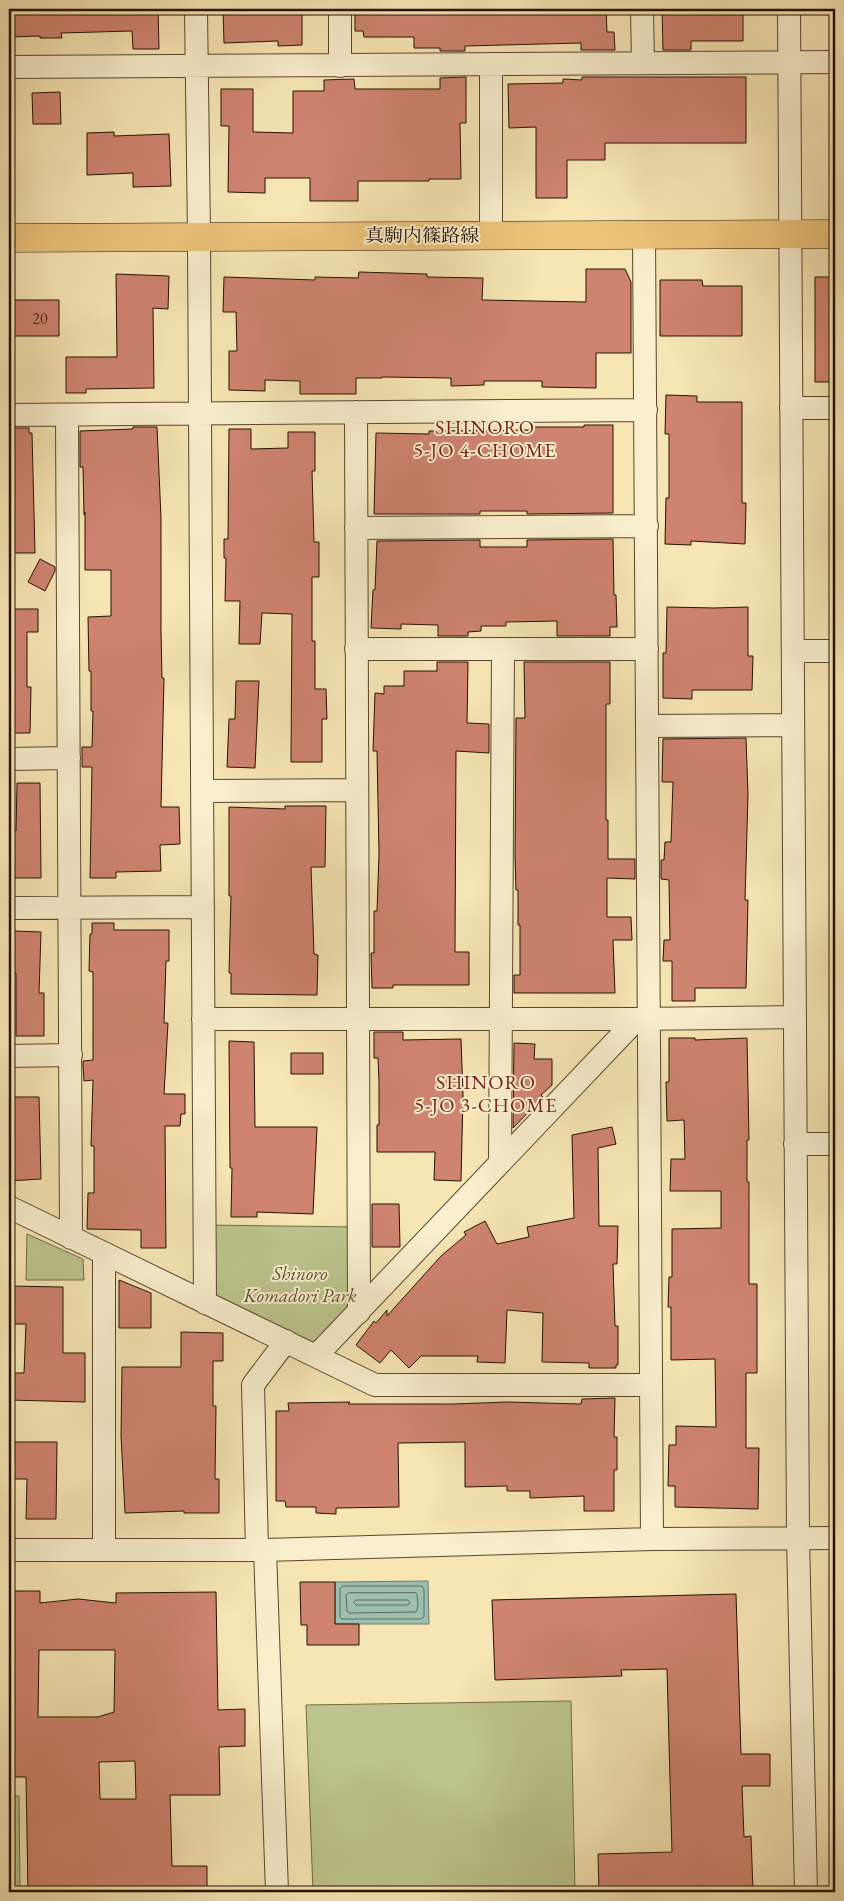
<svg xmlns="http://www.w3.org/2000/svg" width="844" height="1901" font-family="'EB Garamond','Noto Serif JP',serif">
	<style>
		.green { fill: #bcc58d; stroke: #706a48 }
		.water { fill: #9dbfb0; stroke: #6d796a }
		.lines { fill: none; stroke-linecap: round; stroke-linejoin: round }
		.shore { stroke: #616859; stroke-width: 1 }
		.building { fill: #cf8470; stroke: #251002; fill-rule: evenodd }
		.minor-casing { stroke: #59462e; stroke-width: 24 }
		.primary-casing { stroke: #251002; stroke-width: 29 }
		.minor { stroke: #f9efce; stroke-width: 22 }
		.primary { stroke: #ebc37a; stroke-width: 28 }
		.labels { text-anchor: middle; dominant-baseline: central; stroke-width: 4; stroke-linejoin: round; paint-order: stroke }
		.number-label { font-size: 16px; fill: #502d1e }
		.street-label { font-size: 19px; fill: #251002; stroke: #f9efce }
		.park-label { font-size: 19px; font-style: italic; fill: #5a4f33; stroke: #f9efce }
		.neighbourhood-label { font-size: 20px; letter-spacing: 1px; fill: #7a1f14; stroke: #f9efce }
	</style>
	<rect width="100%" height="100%" fill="#f6e6b4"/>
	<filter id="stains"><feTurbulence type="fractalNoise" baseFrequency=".004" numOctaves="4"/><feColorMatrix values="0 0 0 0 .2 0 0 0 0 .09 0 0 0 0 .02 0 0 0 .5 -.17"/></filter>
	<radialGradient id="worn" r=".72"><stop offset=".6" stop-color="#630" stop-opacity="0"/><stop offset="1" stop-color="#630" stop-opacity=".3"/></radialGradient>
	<path class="green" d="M 204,1225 L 358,1227 L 359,1312 L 316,1356 L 205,1303 Z
		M 27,1234 L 83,1259 L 84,1280 L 26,1280 Z
		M 571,1701 L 575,1892 L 313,1892 L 306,1705 Z
		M 9,1796 L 19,1796 L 20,1892 L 9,1892 Z"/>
	<path class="water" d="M 428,1581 L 429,1624 L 335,1624 L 335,1582 Z"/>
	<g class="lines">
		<path class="shore" d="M 343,1586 L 422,1586 L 424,1589 L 424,1617 L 421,1619 L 342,1619 L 340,1617 L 340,1589 Z
			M 416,1593 C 418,1597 419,1608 416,1612 L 349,1613 L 347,1611 L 346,1595 L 348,1593 Z
			M 356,1600 L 408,1600 L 410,1603 L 407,1605 L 356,1605 L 354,1603 Z"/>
	</g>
	<path class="building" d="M 9,9 L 158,9 L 159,49 L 133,49 L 132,31 L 61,33 L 62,38 L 40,38 L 40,36 L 9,37 Z
		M 223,9 L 302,9 L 302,45 L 278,46 L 278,41 L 224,43 Z
		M 355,9 L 387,9 L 387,13 L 466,13 L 466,9 L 606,9 L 607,32 L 614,32 L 615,50 L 581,50 L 581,43 L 465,46 L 465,51 L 440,51 L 440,48 L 414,48 L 414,37 L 364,37 L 363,31 L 355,31 Z
		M 662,9 L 743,9 L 743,41 L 691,41 L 691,50 L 663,50 Z
		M 466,77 L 466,123 L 460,123 L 461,179 L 429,179 L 429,181 L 358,181 L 358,201 L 310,201 L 310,178 L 265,178 L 265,193 L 228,192 L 229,126 L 221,126 L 221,89 L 253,89 L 253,132 L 293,133 L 293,91 L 324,91 L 324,80 L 354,79 L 355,89 L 440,89 L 440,78 Z
		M 582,77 L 746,77 L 746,143 L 605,143 L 605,160 L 567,160 L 567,198 L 536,198 L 536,127 L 509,128 L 508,84 L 563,83 L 563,79 L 582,80 Z
		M 60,92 L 61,124 L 33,124 L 32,93 Z
		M 114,132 L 114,136 L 169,134 L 171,186 L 133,187 L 133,173 L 87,175 L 87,133 Z
		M 586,269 L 625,269 L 631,282 L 631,353 L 596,353 L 596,388 L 542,387 L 542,381 L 484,381 L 484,385 L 451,386 L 451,378 L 382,377 L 382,378 L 356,378 L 356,394 L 300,394 L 300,381 L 265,380 L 265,391 L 229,390 L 229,351 L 237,351 L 236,312 L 223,312 L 224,277 L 315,280 L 315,277 L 358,278 L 359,272 L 427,274 L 427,277 L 483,278 L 482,300 L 586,302 Z
		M 116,274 L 169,276 L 168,309 L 153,308 L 154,388 L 86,389 L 86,393 L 66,393 L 66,357 L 117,357 Z
		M 815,277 L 835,277 L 835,382 L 815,382 Z
		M 660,280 L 702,280 L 703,286 L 742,286 L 742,336 L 660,336 Z
		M 9,300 L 59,300 L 59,336 L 9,336 Z
		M 666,395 L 697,396 L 697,402 L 742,402 L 742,503 L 746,503 L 745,544 L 691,541 L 691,545 L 665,544 L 666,498 L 669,498 L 669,434 L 665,434 Z
		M 584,425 L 613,425 L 613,513 L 527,514 L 527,511 L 480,511 L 480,514 L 374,514 L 376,433 L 429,434 L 429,431 L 530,430 L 530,427 L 584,427 Z
		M 133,427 L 157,427 L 161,518 L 161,632 L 162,678 L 164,678 L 161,807 L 179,807 L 180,844 L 160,845 L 161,871 L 116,872 L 116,878 L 90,878 L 92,767 L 82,767 L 82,747 L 92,747 L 93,711 L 91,711 L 91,671 L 89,671 L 88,617 L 111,616 L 111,570 L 85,570 L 85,512 L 84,515 L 83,467 L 80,467 L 80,431 L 133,429 Z
		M 9,428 L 29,428 L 29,433 L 32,433 L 35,553 L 13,553 L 12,481 L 9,481 Z
		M 229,429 L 251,429 L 251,449 L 288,448 L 288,432 L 315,432 L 315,471 L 312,471 L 314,542 L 319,542 L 319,577 L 312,577 L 312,641 L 315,641 L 315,689 L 326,689 L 327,719 L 322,719 L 322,762 L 291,762 L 292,614 L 262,613 L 260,644 L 239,644 L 240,601 L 225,601 L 226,558 L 224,558 L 224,539 L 228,539 Z
		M 613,539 L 614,595 L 616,595 L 617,627 L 610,627 L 610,636 L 557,636 L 557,621 L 506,622 L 506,626 L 481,626 L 481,631 L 468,632 L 468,636 L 438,636 L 438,625 L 401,624 L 401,629 L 371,628 L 373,590 L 375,590 L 377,541 L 480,540 L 480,547 L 527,547 L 527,540 Z
		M 40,559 L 55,567 L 55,571 L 45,591 L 28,582 Z
		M 667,607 L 714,608 L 748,607 L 748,656 L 753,656 L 752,690 L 692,690 L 692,699 L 663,698 L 663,653 L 666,653 Z
		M 9,609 L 38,609 L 38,632 L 27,632 L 27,687 L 31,687 L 30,733 L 9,733 Z
		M 437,662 L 468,662 L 467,723 L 489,724 L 489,753 L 456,751 L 455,952 L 469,952 L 469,985 L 393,985 L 393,988 L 372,988 L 371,953 L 374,953 L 374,911 L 377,911 L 379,854 L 377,751 L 373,751 L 375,693 L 384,694 L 384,686 L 404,686 L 404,671 L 437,671 Z
		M 524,662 L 610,662 L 610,704 L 606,704 L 606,820 L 608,820 L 608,859 L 635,859 L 635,879 L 607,878 L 607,917 L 631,917 L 632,940 L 613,940 L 615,993 L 514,993 L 514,975 L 520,975 L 520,925 L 518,925 L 518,890 L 516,890 L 515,856 L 516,718 L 525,718 Z
		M 236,681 L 259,681 L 255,768 L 227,767 L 229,719 L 235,719 Z
		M 746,738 L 748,794 L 745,900 L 748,900 L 746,988 L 695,988 L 695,1001 L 672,1001 L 672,961 L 663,961 L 664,940 L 670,940 L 669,880 L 661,879 L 661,860 L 664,860 L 665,842 L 671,842 L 673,782 L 662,782 L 663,739 Z
		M 17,783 L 40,783 L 41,878 L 9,878 L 10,831 L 16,831 Z
		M 285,806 L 326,806 L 325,867 L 311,867 L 314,954 L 318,955 L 317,995 L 231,994 L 231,973 L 229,973 L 231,896 L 229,896 L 229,807 L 285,809 Z
		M 92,923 L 114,923 L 114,930 L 169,930 L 169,961 L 166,961 L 164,1023 L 168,1023 L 164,1094 L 185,1094 L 185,1114 L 181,1114 L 180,1126 L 165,1126 L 166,1248 L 141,1248 L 141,1230 L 87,1229 L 88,1193 L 94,1193 L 94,1146 L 91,1146 L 93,1080 L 84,1081 L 83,1066 L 83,1061 L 93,1060 L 93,972 L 89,971 L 90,934 L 92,934 Z
		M 14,931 L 41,932 L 39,993 L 44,993 L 44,1036 L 16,1036 L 16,973 L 13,973 Z
		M 374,1032 L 403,1032 L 403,1040 L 461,1039 L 463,1095 L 461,1181 L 434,1180 L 435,1152 L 377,1152 L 377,1125 L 379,1125 L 379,1082 L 378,1058 L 374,1058 Z
		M 669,1038 L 695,1038 L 695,1040 L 747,1038 L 749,1140 L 747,1140 L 747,1182 L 749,1182 L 749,1284 L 757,1284 L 757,1373 L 746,1373 L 746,1448 L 759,1448 L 758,1509 L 675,1507 L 675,1486 L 668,1486 L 669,1445 L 676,1445 L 676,1426 L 716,1427 L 715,1359 L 671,1360 L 671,1307 L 668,1307 L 669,1277 L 672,1277 L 672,1229 L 721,1228 L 721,1191 L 670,1191 L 671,1159 L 685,1159 L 684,1120 L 667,1121 L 666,1082 L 669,1082 Z
		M 229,1041 L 254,1042 L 255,1127 L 317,1127 L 313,1214 L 257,1212 L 257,1217 L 231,1217 L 232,1168 L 230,1168 Z
		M 514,1043 L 535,1044 L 534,1059 L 552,1059 L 552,1085 L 541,1095 L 543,1097 L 513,1128 Z
		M 291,1053 L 323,1053 L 323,1074 L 291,1074 Z
		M 10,1097 L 39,1097 L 41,1179 L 9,1181 Z
		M 612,1127 L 616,1144 L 598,1148 L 599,1226 L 618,1226 L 617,1264 L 613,1264 L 615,1326 L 618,1326 L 618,1365 L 616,1365 L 616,1368 L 589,1368 L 589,1363 L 542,1362 L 543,1313 L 507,1310 L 505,1363 L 477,1362 L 478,1356 L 421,1356 L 409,1368 L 391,1350 L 380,1363 L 356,1345 L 374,1321 L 376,1323 L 387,1310 L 387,1316 L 441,1256 L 466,1235 L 464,1232 L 485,1221 L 497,1244 L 529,1237 L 527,1227 L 574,1218 L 572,1135 Z
		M 372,1204 L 399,1204 L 400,1247 L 372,1247 Z
		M 119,1280 L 151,1293 L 151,1328 L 119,1328 Z
		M 10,1286 L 63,1287 L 63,1353 L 85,1353 L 85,1402 L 9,1400 L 9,1373 L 24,1373 L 26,1324 L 9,1324 Z
		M 181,1332 L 223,1333 L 223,1361 L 213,1361 L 213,1406 L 216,1406 L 215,1479 L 219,1479 L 219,1513 L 184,1513 L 184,1511 L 125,1513 L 121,1436 L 122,1367 L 181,1367 Z
		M 615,1398 L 614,1437 L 617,1437 L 617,1470 L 614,1470 L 614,1511 L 584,1511 L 584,1496 L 530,1498 L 530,1491 L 507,1491 L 507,1486 L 465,1487 L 465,1442 L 398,1443 L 399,1507 L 336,1508 L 336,1514 L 316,1513 L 316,1507 L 286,1507 L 285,1501 L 276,1501 L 276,1411 L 289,1411 L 288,1403 L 350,1402 L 348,1404 L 453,1404 L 507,1402 L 581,1404 L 582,1399 Z
		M 9,1442 L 57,1442 L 56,1519 L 26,1519 L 27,1479 L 9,1479 Z
		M 300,1582 L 335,1582 L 335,1624 L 359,1624 L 359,1645 L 307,1645 L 307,1625 L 301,1625 Z
		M 9,1591 L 40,1591 L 40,1603 L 78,1599 L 116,1603 L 116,1593 L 216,1592 L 218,1710 L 245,1709 L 245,1746 L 219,1747 L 220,1795 L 170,1795 L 172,1866 L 207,1866 L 207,1892 L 28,1892 L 26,1777 L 9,1777 ZM 39,1650 L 115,1650 L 114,1712 L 98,1717 L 38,1717 ZM 135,1761 L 136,1799 L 100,1799 L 99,1762 Z
		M 736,1594 L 741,1754 L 770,1754 L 770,1786 L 742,1786 L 744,1837 L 751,1836 L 753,1890 L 599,1892 L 598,1854 L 672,1852 L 667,1669 L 621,1670 L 622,1676 L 495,1680 L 492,1600 Z"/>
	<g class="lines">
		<defs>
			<path id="minor" d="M 196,9 L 199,237 L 205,1303
				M 340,9 L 340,66
				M 642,9 L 643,63
				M 789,9 L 798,1538 L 806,1892
				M 491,64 L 491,235
				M 9,67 L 835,62
				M 644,234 L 652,1539
				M 791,408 L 835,408
				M 356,412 L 359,1312
				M 9,415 L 646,410
				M 67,415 L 71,1238
				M 356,528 L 647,526
				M 356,649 L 647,649
				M 793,651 L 835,651
				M 648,726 L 793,725
				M 9,759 L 69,758
				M 202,791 L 357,790
				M 9,908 L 203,907
				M 203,1019 L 637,1019 L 795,1017
				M 9,1056 L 71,1055
				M 795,1144 L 835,1144
				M 500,1163 L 503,650
				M 9,1207 L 375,1385 L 651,1385
				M 104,1253 L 104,1550
				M 316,1356 L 637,1019
				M 9,1550 L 265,1550 L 652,1539 L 835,1538
				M 257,1550 L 253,1385 L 286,1341
				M 265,1550 L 277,1892"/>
			<path id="primary" d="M 9,238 L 835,234"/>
		</defs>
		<use href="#minor" class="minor-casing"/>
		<use href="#primary" class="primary-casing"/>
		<use href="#minor" class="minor"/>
		<use href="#primary" class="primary"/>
	</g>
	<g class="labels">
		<g class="number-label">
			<text x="40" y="318">20</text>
		</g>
		<g class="street-label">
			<text x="422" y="235">真駒内篠路線</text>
		</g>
		<g class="park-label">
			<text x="300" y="1273">Shinoro<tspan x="300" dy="22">Komadori Park</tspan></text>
		</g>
		<g class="neighbourhood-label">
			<text x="485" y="427">SHINORO<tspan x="485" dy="23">5-JO 4-CHOME</tspan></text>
			<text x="486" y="1082">SHINORO<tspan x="486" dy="23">5-JO 3-CHOME</tspan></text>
		</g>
	</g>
	<rect width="844" height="1901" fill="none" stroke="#f6e6b4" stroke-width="30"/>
	<rect x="10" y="10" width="824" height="1881" fill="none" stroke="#251002" stroke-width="2.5"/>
	<rect x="15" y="15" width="814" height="1871" fill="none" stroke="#251002"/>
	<rect width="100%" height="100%" filter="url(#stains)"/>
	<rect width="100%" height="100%" fill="url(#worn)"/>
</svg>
